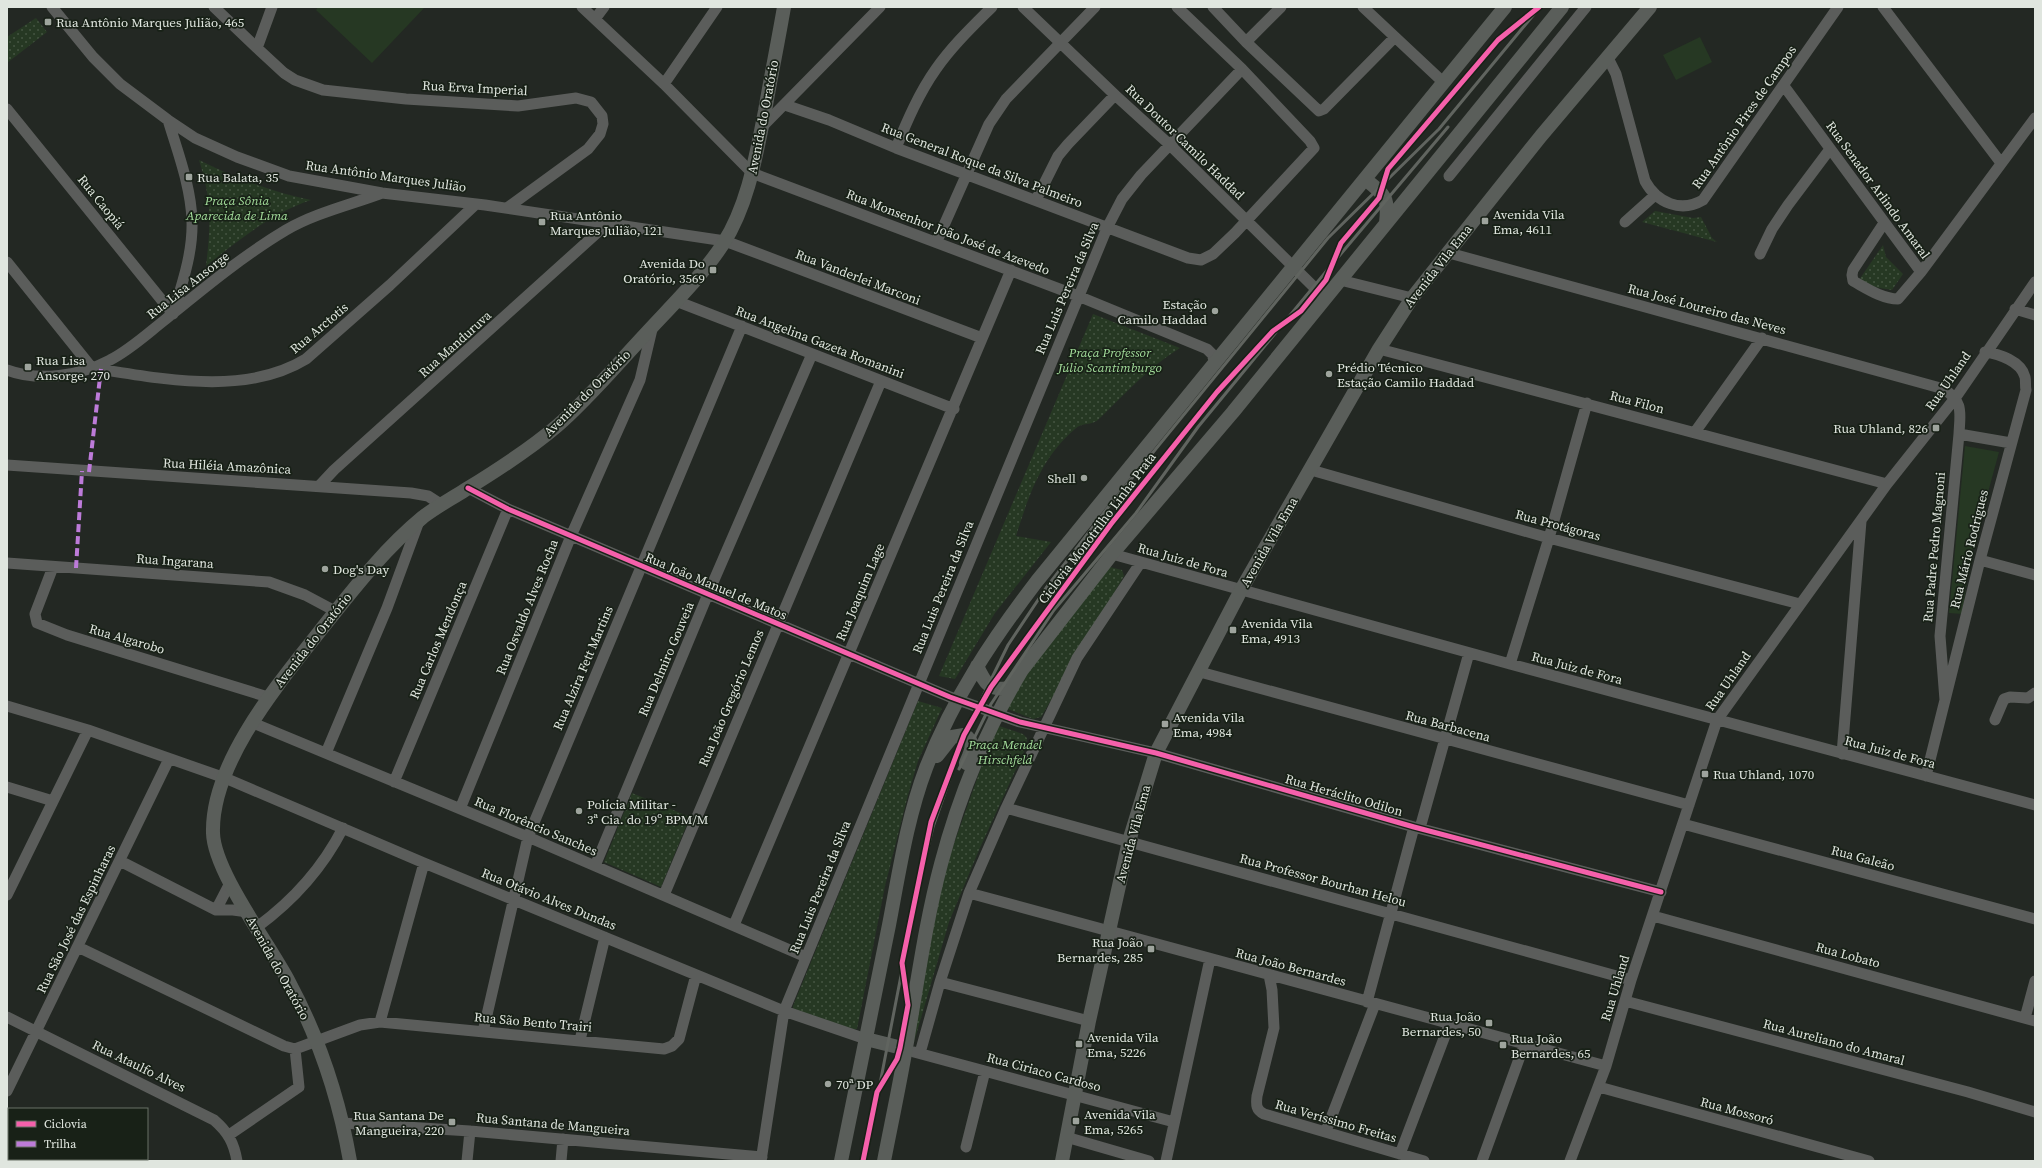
<svg xmlns="http://www.w3.org/2000/svg" width="2042" height="1168" font-family="'Source Serif 4',serif">
	<style>
		.grass { fill: #263823 }
		.park { fill: url(#park-dots) }
		.lines { fill: none; stroke-linecap: round; stroke-linejoin: round }
		.minor { stroke: #5b5d5b; stroke-width: 11 }
		.major { stroke: #5a5e5a; stroke-width: 14 }
		.rail { stroke: #60645f; stroke-width: 3 }
		.quiet { stroke: #bd7bd9; stroke-width: 4; stroke-dasharray: 8 4; stroke-linecap: butt }
		.cycleway-casing { stroke: #182117; stroke-width: 8 }
		.cycleway { stroke: #f560ab; stroke-width: 5 }
		.poi-dot { fill: #9ea49d; stroke: #182117; stroke-width: 1.5 }
		.labels { text-anchor: middle; dominant-baseline: central; stroke-width: 3.5; stroke-linejoin: round; paint-order: stroke }
		.poi-label { font-size: 13px; fill: #e0e6df; stroke: #182117; text-anchor: start }
		.street-label { font-size: 13px; fill: #e0e6df; stroke: #182117 }
		.park-label { font-size: 13px; font-style: italic; fill: #a4de9c; stroke: #182117 }
	</style>
	<defs>
		<pattern id="park-dots" width="8" height="8" patternUnits="userSpaceOnUse"><rect width="8" height="8" fill="#263823"/><path d="M2 2h.1M6 6h.1" fill="none" stroke="#455542" stroke-width="1.8" stroke-linecap="round"/></pattern>
	</defs>
	<rect width="100%" height="100%" fill="#232823"/>
	<path class="grass" d="M 318,7 L 425,7 L 372,63 L 316,10 Z
		M 1700,37 L 1712,62 L 1676,80 L 1663,55 Z
		M 1965,446 L 1999,452 L 1971,555 L 1962,614 L 1949,613 Z"/>
	<path class="park" d="M 36,18 L 47,32 L 7,63 L 7,37 Z
		M 199,160 C 235,178 272,192 311,200 C 270,214 239,240 206,266 C 211,224 212,201 199,160 Z
		M 1655,211 L 1693,218 L 1701,217 L 1712,238 L 1717,242 L 1642,222 Z
		M 1883,245 L 1886,257 L 1903,274 L 1892,290 L 1874,287 L 1859,280 Z
		M 1093,314 L 1180,348 C 1149,367 1125,394 1099,419 C 1092,426 1082,422 1075,429 C 1041,458 1029,495 1016,536 L 1051,542 L 995,613 L 955,679 L 939,676 Z
		M 1106,566 L 1122,570 L 1124,576 L 1041,717 L 1033,719 L 1005,708 L 1027,670 Z
		M 918,701 L 942,708 L 918,761 L 908,795 L 885,886 L 857,1029 L 853,1029 L 793,1012 L 793,1006 Z
		M 999,726 L 1023,734 L 1027,738 L 1027,745 L 979,850 L 949,922 L 914,1042 L 911,1035 L 944,872 L 994,731 Z
		M 632,793 L 690,817 L 661,887 L 604,862 Z"/>
	<g class="lines">
		<path class="minor" d="M 52,7 L 93,57 L 120,84 L 168,120 L 195,138 L 237,157 L 289,176 L 382,193 L 485,205 L 725,241 L 982,338
			M 214,7 L 257,48
			M 272,7 L 257,48 L 284,73 L 295,80 L 323,90 L 406,99 L 518,106 L 576,98 L 591,102 L 602,116 L 603,124 L 600,134 L 588,149 L 507,208
			M 582,7 L 664,84 L 752,173 L 1078,296 L 1207,349 L 1212,354 L 1215,363
			M 1023,7 L 1115,95 L 1170,145 L 1325,298
			M 1213,7 L 1246,42 L 1319,111 L 1324,109 L 1395,37
			M 1363,7 L 1443,82
			M 1883,7 L 2001,163
			M 595,19 L 604,7
			M 1246,42 L 1281,7
			M 1608,58 L 1616,74 L 1645,181 C 1657,203 1681,213 1703,200 L 1838,7
			M 664,84 L 717,7
			M 1784,86 L 1921,272
			M 785,105 L 829,120 L 896,148 L 1188,258 L 1201,260 L 1213,254 L 1235,233 L 1314,148 L 1310,141 L 1242,69 L 1177,7
			M 7,109 L 173,314
			M 168,120 C 178,153 191,187 192,221 C 193,253 182,284 173,314
			M 762,127 L 880,7
			M 896,148 C 907,121 919,93 936,69 C 952,46 972,27 992,7
			M 1449,176 L 1586,7
			M 1036,200 L 1058,156 L 1068,144 L 1115,95
			M 1625,222 L 1654,196
			M 1884,223 L 1853,270 L 1852,275 L 1853,281 C 1866,288 1882,299 1898,299 L 1921,272 L 2035,118
			M 937,241 L 989,124 L 1006,99 L 1095,7
			M 1449,253 L 1944,389 C 1964,403 1960,412 1959,434 L 1940,636 L 1945,700
			M 1760,254 L 1772,229 L 1788,205 L 1830,149
			M 7,262 L 92,368 C 159,378 244,397 306,359 L 390,285 L 476,204
			M 1340,280 L 1412,298
			M 676,301 L 954,409
			M 2015,309 L 2035,315
			M 1379,349 L 1887,484
			M 7,370 C 39,382 80,376 110,360 C 130,350 148,333 166,319 C 204,288 244,255 286,230 C 315,213 350,205 382,193
			M 1695,432 L 1762,338
			M 1959,434 L 2011,443
			M 7,465 L 411,493 L 428,496 L 442,505
			M 1311,470 L 1549,538 L 1800,604
			M 320,485 L 334,470 L 608,223
			M 468,488 L 508,509 L 950,697 L 1020,722 L 1156,753 L 1414,827 L 1661,892
			M 1112,554 L 1510,664 L 2035,805
			M 1980,560 L 2035,575
			M 7,563 L 269,582 L 305,595 L 335,611
			M 53,567 L 35,614 L 37,623 L 67,635 L 268,697
			M 1510,664 L 1549,538 L 1587,403
			M 1200,672 L 1689,805
			M 7,706 L 88,730 L 225,778 L 424,863 L 784,1011 L 866,1039
			M 1995,720 L 2004,699 L 2010,697 L 2028,698 L 2035,693
			M 253,723 L 528,837 L 806,957
			M 326,753 L 387,608 L 419,521
			M 1842,754 L 1861,521
			M 1926,776 L 1980,560 L 2026,390 C 2025,386 2026,381 2025,377 C 2021,361 1999,354 1985,352
			M 394,782 L 508,509
			M 7,787 L 53,801
			M 1006,808 L 1631,980
			M 460,809 L 571,536 L 640,380 L 653,325
			M 1683,824 L 2035,919
			M 1420,828 L 1469,653
			M 120,861 L 216,910 L 233,910 L 248,912
			M 595,866 L 708,594 L 812,354
			M 969,893 L 1606,1066
			M 7,895 L 88,730
			M 664,895 L 881,381
			M 216,910 L 230,883
			M 1653,916 L 2035,1021
			M 734,925 L 1011,270
			M 257,927 C 294,900 322,869 343,828
			M 78,947 L 284,1046 L 295,1049 L 360,1025 L 380,1022 L 664,1049 L 672,1046 L 679,1039 L 696,975
			M 1269,975 L 1272,990 L 1274,1028 L 1257,1096 C 1256,1105 1256,1110 1264,1114 L 1424,1161
			M 940,982 L 1089,1021
			M 1625,1001 L 1968,1092 L 2035,1112
			M 1367,1002 L 1414,827
			M 7,1017 L 214,1120 C 228,1132 234,1143 237,1161
			M 2025,1018 L 2035,981
			M 380,1022 L 424,863
			M 483,1032 L 528,837 L 742,326
			M 580,1040 L 605,937
			M 914,1052 L 1174,1122
			M 920,1053 L 940,982 L 969,893 L 1006,808 L 1077,658 L 1141,562
			M 1599,1087 L 1869,1161
			M 7,1091 L 169,759
			M 7,1122 L 9,1123
			M 342,1123 L 470,1131 L 762,1157
			M 1326,1131 L 1375,1004
			M 229,1135 L 299,1087 L 295,1049
			M 1066,1137 L 1149,1161
			M 966,1147 L 985,1071
			M 1400,1154 L 1449,1025
			M 82,1159 L 86,1161
			M 467,1161 L 470,1131
			M 561,1161 L 563,1139
			M 761,1161 L 784,1011 L 1107,228 L 1122,199 L 1141,175 L 1242,69
			M 1166,1161 L 1210,959
			M 1482,1161 L 1524,1045
			M 1570,1161 L 1606,1066 L 1631,980 L 1717,720 L 1887,484 L 1956,397 L 2035,282"/>
		<path class="major" d="M 1365,179 C 1385,195 1389,197 1386,223
			M 977,666 C 986,685 989,691 1011,688
			M 937,756 L 952,737 L 964,735 C 977,742 970,753 966,763
			M 866,1039 L 906,1049
			M 350,1161 C 339,1098 319,1038 289,982 C 270,945 214,872 213,833 C 211,763 279,683 320,631 C 352,591 383,550 423,517 C 436,507 451,499 465,490 C 496,471 529,450 557,426 C 587,400 613,369 640,340 C 668,309 700,279 723,244 C 748,205 756,156 765,111 C 771,76 778,42 784,7
			M 841,1161 C 857,1082 873,1004 889,925 C 899,873 907,818 926,768 C 953,698 992,640 1037,581 L 1505,7
			M 884,1161 C 892,1120 901,1078 908,1036 C 918,979 926,920 941,864 C 959,796 986,730 1022,670 L 1112,554 L 1233,412 L 1562,7
			M 1062,1161 L 1089,1021 L 1129,841 L 1156,753 L 1241,590 L 1379,349 L 1412,298 L 1541,136 L 1650,7"/>
		<path class="rail" d="M 959,769 L 991,704 L 1054,610 L 1136,513 L 1198,427 L 1329,268 L 1448,127
			M 865,1161 L 918,888 L 933,827 L 955,764 L 981,700 L 1008,645 L 1046,588 L 1106,510 L 1328,238 L 1439,129 L 1540,7"/>
		<path class="quiet" d="M 89,472 L 101,369
			M 76,568 L 82,471"/>
		<defs>
			<path id="cycleway" d="M 468,488 L 508,509 L 950,697 L 1020,722 L 1156,753 L 1414,827 L 1661,892
				M 863,1161 L 877,1092 L 897,1059 L 900,1048 L 908,1005 L 902,963 L 931,822 L 964,735 L 991,687 L 1111,524 L 1217,392 L 1273,331 L 1301,311 L 1326,280 L 1341,243 L 1379,198 L 1388,169 L 1498,40 L 1539,7"/>
		</defs>
		<use href="#cycleway" class="cycleway-casing"/>
		<use href="#cycleway" class="cycleway"/>
	</g>
	<g class="poi-dot">
		<rect x="44" y="18" width="8" height="8" rx="2"/>
		<rect x="185" y="173" width="8" height="8" rx="2"/>
		<rect x="1481" y="217" width="8" height="8" rx="2"/>
		<rect x="538" y="218" width="8" height="8" rx="2"/>
		<rect x="709" y="266" width="8" height="8" rx="2"/>
		<circle cx="1215" cy="311" r="4"/>
		<rect x="24" y="363" width="8" height="8" rx="2"/>
		<circle cx="1329" cy="374" r="4"/>
		<rect x="1932" y="424" width="8" height="8" rx="2"/>
		<circle cx="1084" cy="478" r="4"/>
		<circle cx="325" cy="569" r="4"/>
		<rect x="1229" y="626" width="8" height="8" rx="2"/>
		<rect x="1161" y="720" width="8" height="8" rx="2"/>
		<rect x="1701" y="770" width="8" height="8" rx="2"/>
		<circle cx="579" cy="811" r="4"/>
		<rect x="1147" y="945" width="8" height="8" rx="2"/>
		<rect x="1485" y="1019" width="8" height="8" rx="2"/>
		<rect x="1075" y="1040" width="8" height="8" rx="2"/>
		<rect x="1499" y="1041" width="8" height="8" rx="2"/>
		<circle cx="828" cy="1084" r="4"/>
		<rect x="1072" y="1117" width="8" height="8" rx="2"/>
		<rect x="448" y="1118" width="8" height="8" rx="2"/>
	</g>
	<g class="labels">
		<g class="poi-label">
			<text x="56" y="22">Rua Antônio Marques Julião, 465</text>
			<text x="197" y="177">Rua Balata, 35</text>
			<text x="1493" y="214">Avenida Vila<tspan x="1493" dy="15">Ema, 4611</tspan></text>
			<text x="550" y="215">Rua Antônio<tspan x="550" dy="15">Marques Julião, 121</tspan></text>
			<text x="705" y="263" text-anchor="end">Avenida Do<tspan x="705" dy="15">Oratório, 3569</tspan></text>
			<text x="1207" y="304" text-anchor="end">Estação<tspan x="1207" dy="15">Camilo Haddad</tspan></text>
			<text x="36" y="360">Rua Lisa<tspan x="36" dy="15">Ansorge, 270</tspan></text>
			<text x="1337" y="367">Prédio Técnico<tspan x="1337" dy="15">Estação Camilo Haddad</tspan></text>
			<text x="1928" y="428" text-anchor="end">Rua Uhland, 826</text>
			<text x="1076" y="478" text-anchor="end">Shell</text>
			<text x="333" y="569">Dog's Day</text>
			<text x="1241" y="623">Avenida Vila<tspan x="1241" dy="15">Ema, 4913</tspan></text>
			<text x="1173" y="717">Avenida Vila<tspan x="1173" dy="15">Ema, 4984</tspan></text>
			<text x="1713" y="774">Rua Uhland, 1070</text>
			<text x="587" y="804">Polícia Militar -<tspan x="587" dy="15">3ª Cia. do 19º BPM/M</tspan></text>
			<text x="1143" y="942" text-anchor="end">Rua João<tspan x="1143" dy="15">Bernardes, 285</tspan></text>
			<text x="1481" y="1016" text-anchor="end">Rua João<tspan x="1481" dy="15">Bernardes, 50</tspan></text>
			<text x="1087" y="1037">Avenida Vila<tspan x="1087" dy="15">Ema, 5226</tspan></text>
			<text x="1511" y="1038">Rua João<tspan x="1511" dy="15">Bernardes, 65</tspan></text>
			<text x="836" y="1084">70ª DP</text>
			<text x="1084" y="1114">Avenida Vila<tspan x="1084" dy="15">Ema, 5265</tspan></text>
			<text x="444" y="1115" text-anchor="end">Rua Santana De<tspan x="444" dy="15">Mangueira, 220</tspan></text>
		</g>
		<g class="street-label">
			<text transform="translate(475 88) rotate(3)">Rua Erva Imperial</text>
			<text transform="translate(763 117) rotate(-79)">Avenida do Oratório</text>
			<text transform="translate(1744 117) rotate(-55)">Rua Antônio Pires de Campos</text>
			<text transform="translate(1185 142) rotate(44)">Rua Doutor Camilo Haddad</text>
			<text transform="translate(982 165) rotate(21)">Rua General Roque da Silva Palmeiro</text>
			<text transform="translate(386 176) rotate(8)">Rua Antônio Marques Julião</text>
			<text transform="translate(1878 190) rotate(54)">Rua Senador Arlindo Amaral</text>
			<text transform="translate(101 202) rotate(51)">Rua Caopiá</text>
			<text transform="translate(948 232) rotate(21)">Rua Monsenhor João José de Azevedo</text>
			<text transform="translate(1438 266) rotate(-52)">Avenida Vila Ema</text>
			<text transform="translate(858 277) rotate(21)">Rua Vanderlei Marconi</text>
			<text transform="translate(188 285) rotate(-38)">Rua Lisa Ansorge</text>
			<text transform="translate(1067 288) rotate(-67)">Rua Luis Pereira da Silva</text>
			<text transform="translate(1707 309) rotate(15)">Rua José Loureiro das Neves</text>
			<text transform="translate(319 328) rotate(-40)">Rua Arctotis</text>
			<text transform="translate(820 342) rotate(21)">Rua Angelina Gazeta Romanini</text>
			<text transform="translate(455 344) rotate(-42)">Rua Manduruva</text>
			<text transform="translate(1948 381) rotate(-55)">Rua Uhland</text>
			<text transform="translate(587 393) rotate(-45)">Avenida do Oratório</text>
			<text transform="translate(1637 402) rotate(15)">Rua Filon</text>
			<text transform="translate(227 466) rotate(3)">Rua Hiléia Amazônica</text>
			<text transform="translate(1558 525) rotate(15)">Rua Protágoras</text>
			<text transform="translate(1097 528) rotate(-53)">Ciclovia Monotrilho Linha Prata</text>
			<text transform="translate(1269 542) rotate(-60)">Avenida Vila Ema</text>
			<text transform="translate(1934 547) rotate(-85)">Rua Padre Pedro Magnoni</text>
			<text transform="translate(1969 549) rotate(-76)">Rua Mário Rodrigues</text>
			<text transform="translate(1183 560) rotate(16)">Rua Juiz de Fora</text>
			<text transform="translate(175 561) rotate(4)">Rua Ingarana</text>
			<text transform="translate(716 586) rotate(23)">Rua João Manuel de Matos</text>
			<text transform="translate(943 587) rotate(-68)">Rua Luis Pereira da Silva</text>
			<text transform="translate(860 592) rotate(-67)">Rua Joaquim Lage</text>
			<text transform="translate(527 607) rotate(-68)">Rua Osvaldo Alves Rocha</text>
			<text transform="translate(127 639) rotate(16)">Rua Algarobo</text>
			<text transform="translate(313 640) rotate(-52)">Avenida do Oratório</text>
			<text transform="translate(438 640) rotate(-67)">Rua Carlos Mendonça</text>
			<text transform="translate(666 659) rotate(-67)">Rua Delmiro Gouveia</text>
			<text transform="translate(583 668) rotate(-67)">Rua Alzira Fett Martins</text>
			<text transform="translate(1577 668) rotate(15)">Rua Juiz de Fora</text>
			<text transform="translate(1728 681) rotate(-55)">Rua Uhland</text>
			<text transform="translate(731 698) rotate(-67)">Rua João Gregório Lemos</text>
			<text transform="translate(1448 726) rotate(15)">Rua Barbacena</text>
			<text transform="translate(1890 752) rotate(15)">Rua Juiz de Fora</text>
			<text transform="translate(1344 795) rotate(16)">Rua Heráclito Odilon</text>
			<text transform="translate(536 826) rotate(23)">Rua Florêncio Sanches</text>
			<text transform="translate(1133 834) rotate(-75)">Avenida Vila Ema</text>
			<text transform="translate(1863 858) rotate(15)">Rua Galeão</text>
			<text transform="translate(1323 880) rotate(15)">Rua Professor Bourhan Helou</text>
			<text transform="translate(820 887) rotate(-68)">Rua Luis Pereira da Silva</text>
			<text transform="translate(549 899) rotate(22)">Rua Otávio Alves Dundas</text>
			<text transform="translate(76 919) rotate(-64)">Rua São José das Espinharas</text>
			<text transform="translate(1848 955) rotate(15)">Rua Lobato</text>
			<text transform="translate(1291 967) rotate(15)">Rua João Bernardes</text>
			<text transform="translate(278 968) rotate(61)">Avenida do Oratório</text>
			<text transform="translate(1615 988) rotate(-73)">Rua Uhland</text>
			<text transform="translate(533 1022) rotate(5)">Rua São Bento Trairi</text>
			<text transform="translate(1834 1042) rotate(15)">Rua Aureliano do Amaral</text>
			<text transform="translate(139 1066) rotate(26)">Rua Ataulfo Alves</text>
			<text transform="translate(1044 1072) rotate(15)">Rua Ciriaco Cardoso</text>
			<text transform="translate(1737 1111) rotate(15)">Rua Mossoró</text>
			<text transform="translate(1336 1121) rotate(16)">Rua Veríssimo Freitas</text>
			<text transform="translate(553 1124) rotate(5)">Rua Santana de Mangueira</text>
		</g>
		<g class="park-label">
			<text x="237" y="200">Praça Sônia<tspan x="237" dy="15">Aparecida de Lima</tspan></text>
			<text x="1110" y="352">Praça Professor<tspan x="1110" dy="15">Júlio Scantimburgo</tspan></text>
			<text x="1005" y="744">Praça Mendel<tspan x="1005" dy="15">Hirschfeld</tspan></text>
		</g>
	</g>
	<rect width="2042" height="1168" fill="none" stroke="#e0e6df" stroke-width="16"/>
	<rect x="8" y="1108" width="140" height="52" fill="#182117" stroke="#687067"/>
	<rect x="16" y="1121" width="20" height="6" fill="#f560ab" stroke="#687067"/>
	<text x="44" y="1128" font-size="12" fill="#e0e6df">Ciclovia</text>
	<rect x="16" y="1141" width="20" height="6" fill="#bd7bd9" stroke="#687067"/>
	<text x="44" y="1148" font-size="12" fill="#e0e6df">Trilha</text>
</svg>
